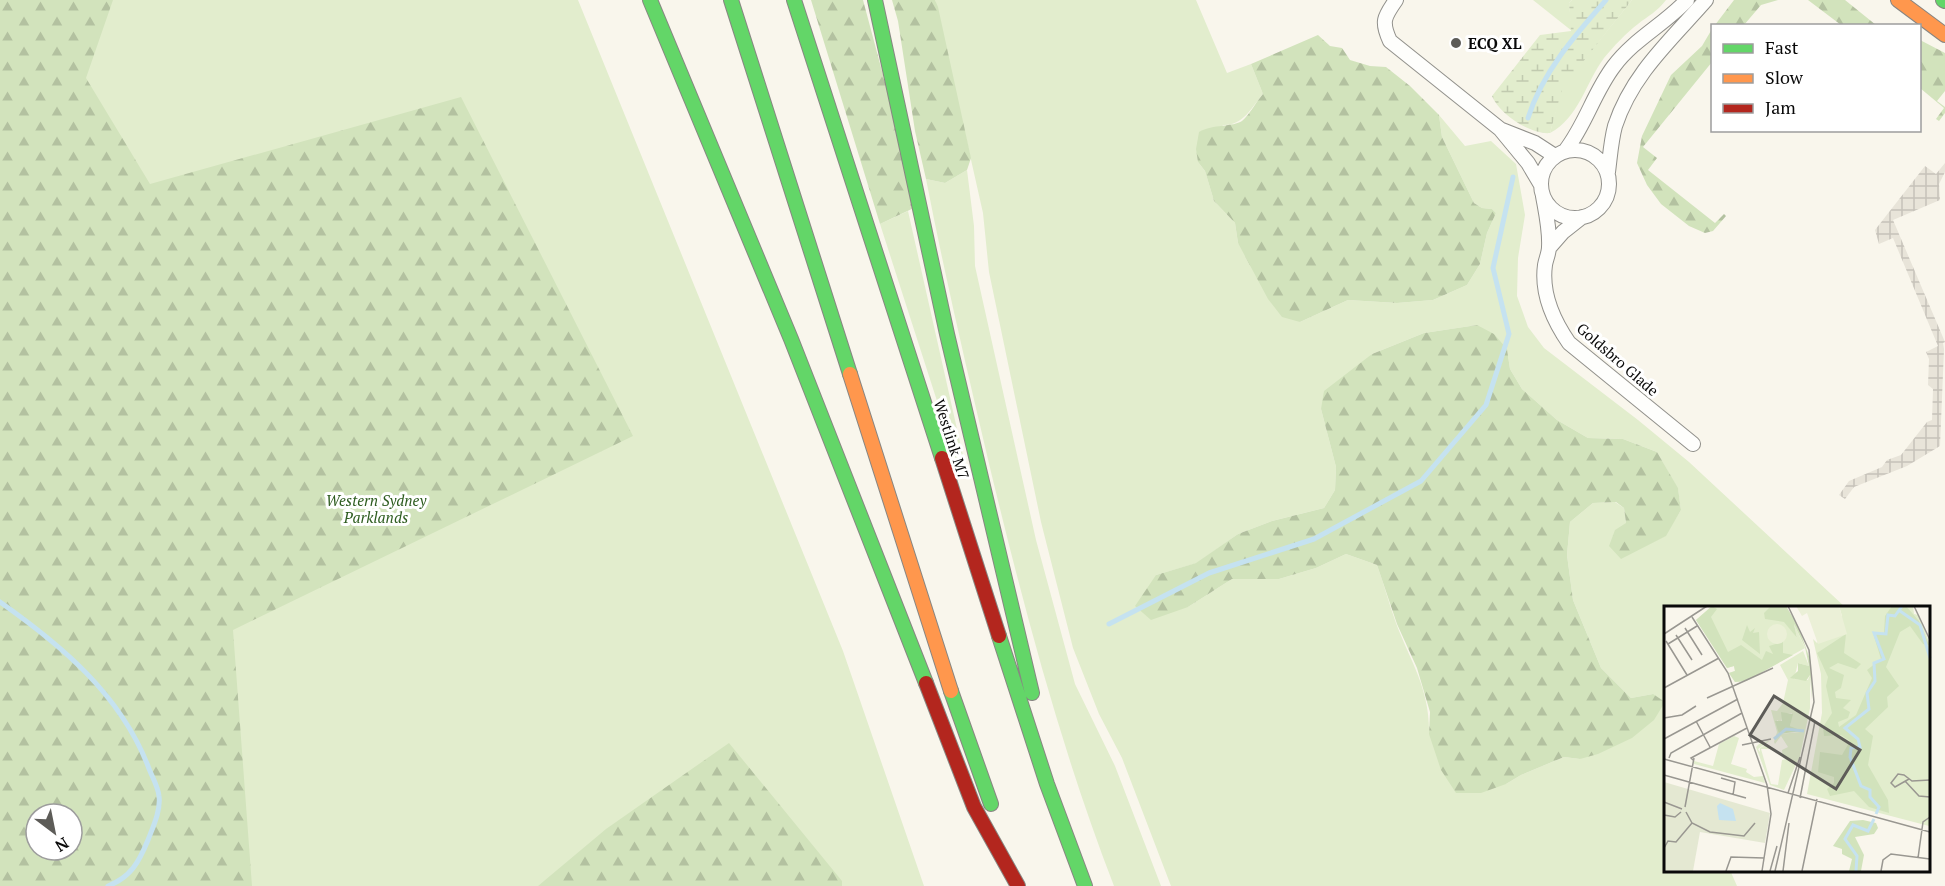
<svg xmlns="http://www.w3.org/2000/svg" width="1945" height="886" font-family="'PT Serif',serif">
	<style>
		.grass { fill: #e2edcd; fill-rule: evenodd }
		.forest { fill: url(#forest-firs); fill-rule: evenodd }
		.wetland { fill: url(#wetland-marsh) }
		.plaza { fill: url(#plaza-grid) }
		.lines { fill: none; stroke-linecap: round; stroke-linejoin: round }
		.stream { stroke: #c5e2f0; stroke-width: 5 }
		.street-casing { stroke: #91908b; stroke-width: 16 }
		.fast-casing { stroke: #888682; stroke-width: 16 }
		.slow-casing { stroke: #888682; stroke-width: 16 }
		.jam-casing { stroke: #888682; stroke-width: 16 }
		.street { stroke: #fefefc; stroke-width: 14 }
		.fast { stroke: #63d668; stroke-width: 14 }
		.slow { stroke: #ff974d; stroke-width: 14 }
		.jam { stroke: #b3261e; stroke-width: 14 }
		.poi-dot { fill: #5d5c58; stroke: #fff; stroke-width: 2 }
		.labels { text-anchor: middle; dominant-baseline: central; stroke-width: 6; stroke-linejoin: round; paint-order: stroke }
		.poi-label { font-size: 15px; font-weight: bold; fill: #090909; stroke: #fff; text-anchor: start }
		.street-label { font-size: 15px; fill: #090909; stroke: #fff }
		.park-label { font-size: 15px; font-style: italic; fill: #2d5c1f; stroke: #fff }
		.inset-river { fill: none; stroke: #c5e2f0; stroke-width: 3 }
		.inset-road { fill: none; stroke: #999791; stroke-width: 1.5 }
		.view { fill: #5d5c58; fill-opacity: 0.15; stroke: #5d5c58; stroke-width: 3 }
		.inset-edge { fill: none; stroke: #090909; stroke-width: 3 }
	</style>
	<defs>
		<pattern id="forest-firs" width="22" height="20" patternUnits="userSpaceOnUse" patternTransform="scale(1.5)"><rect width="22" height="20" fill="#d2e3bc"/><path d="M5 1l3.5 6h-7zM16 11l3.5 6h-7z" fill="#b3c1a0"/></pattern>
		<pattern id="wetland-marsh" width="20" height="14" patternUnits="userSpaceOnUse" patternTransform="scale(1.5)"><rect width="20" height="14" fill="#e2edcd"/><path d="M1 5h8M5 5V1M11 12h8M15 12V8" fill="none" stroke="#c1caaf"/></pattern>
		<pattern id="plaza-grid" width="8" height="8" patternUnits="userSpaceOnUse" patternTransform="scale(1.5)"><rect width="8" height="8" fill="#e8e4d9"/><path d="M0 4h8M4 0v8" fill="none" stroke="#c6c2b9"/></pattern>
	</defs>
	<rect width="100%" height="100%" fill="#f9f6ec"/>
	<path class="grass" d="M 0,0 L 578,0 L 843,651 L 924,886 L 0,886 ZM 36,814 L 72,814 L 72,850 L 36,850 Z
		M 935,0 L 1196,0 L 1227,73 L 1251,64 L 1263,94 C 1251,108 1243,126 1223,125 L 1198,162 L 1205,171 L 1214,201 L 1235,223 L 1238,243 L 1300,322 L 1348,300 L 1397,303 L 1433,300 L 1467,285 L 1480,264 L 1487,233 L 1496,213 L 1492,209 L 1482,208 L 1474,203 L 1442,137 L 1439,115 L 1465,146 L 1491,141 L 1516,164 L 1525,215 L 1518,258 L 1517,296 L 1528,327 L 1544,348 L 1638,420 L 1689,462 L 1845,607 L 1666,607 L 1666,870 L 1730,870 L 1737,886 L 1171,886 L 1122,758 L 1099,714 L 1073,648 L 1041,522 L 989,272 L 983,213 ZM 1477,325 L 1507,349 L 1510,369 L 1522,389 L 1557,420 L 1588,438 L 1623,439 L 1657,452 L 1678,489 L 1681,510 L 1665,536 L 1620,558 L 1626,523 L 1624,508 L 1615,502 L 1593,503 L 1570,522 L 1567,555 L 1573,600 L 1601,668 L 1631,698 L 1653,694 L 1580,759 L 1564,757 L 1521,775 L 1506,784 L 1429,734 C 1430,689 1411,663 1396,623 C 1389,604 1384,584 1377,565 L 1346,554 L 1316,568 L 1279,579 L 1232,579 L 1188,607 L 1156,575 L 1197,563 L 1238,534 L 1272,521 L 1324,508 L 1335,490 L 1336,467 L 1321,409 L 1372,354 L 1424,333 Z
		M 1533,0 L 1572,0 L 1569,3 L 1572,31 Z
		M 1632,0 L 1666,0 C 1658,11 1648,16 1638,24 C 1626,33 1614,46 1604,58 C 1586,82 1579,118 1550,133 L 1562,87 Z
		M 967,170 L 974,226 L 975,266 L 1036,540 L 1075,684 L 1115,766 L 1161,886 L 1114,886 C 1062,752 1025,612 991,472 C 968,374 945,277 926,179 L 945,183 Z
		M 908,211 L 964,460 L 957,463 L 880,224 Z"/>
	<path class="forest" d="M 0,0 L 113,0 L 86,78 L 150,184 L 461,97 L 633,436 L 233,630 L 252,886 L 0,886 ZM 36,814 L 72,814 L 72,850 L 36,850 Z
		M 811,0 L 863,0 L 918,206 L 880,224 Z
		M 892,0 L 935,0 L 938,7 L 971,158 L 967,170 L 945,183 L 926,179 L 915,131 L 898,21 Z
		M 1734,0 L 1778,0 L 1761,5 L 1744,25 L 1715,25 Z
		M 1808,0 L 1845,0 L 1876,25 L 1841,25 Z
		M 1712,29 L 1712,62 L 1643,147 L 1657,158 L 1648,170 L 1715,223 L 1724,214 L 1726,216 L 1713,231 L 1705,233 L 1689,226 L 1661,204 L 1647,185 L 1637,163 L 1642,136 L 1671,75 L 1702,46 Z
		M 1318,35 L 1330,46 L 1342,48 L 1350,60 L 1370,66 L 1386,67 L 1410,86 L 1439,115 L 1442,137 L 1474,203 L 1482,208 L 1492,209 L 1496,213 L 1487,233 L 1480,264 L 1467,285 L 1433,300 L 1397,303 L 1348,300 L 1300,322 L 1282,317 L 1268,299 L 1238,243 L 1235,223 L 1214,201 L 1205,171 L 1198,162 L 1196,149 L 1199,132 C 1213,124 1233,127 1242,121 C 1250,114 1256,102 1263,94 L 1251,64 Z
		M 1920,40 L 1945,53 L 1945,91 L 1937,101 L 1945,107 L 1945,113 L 1939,121 L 1936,119 L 1944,108 L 1920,88 Z
		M 1477,325 L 1494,334 L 1507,349 L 1510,369 L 1522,389 L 1557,420 L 1588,438 L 1623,439 L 1657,452 L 1678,488 L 1681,510 L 1666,536 L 1621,559 L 1609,546 L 1615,530 L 1626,523 L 1624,508 L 1616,502 L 1593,503 L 1570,522 L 1567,555 L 1573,600 L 1601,668 L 1631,698 L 1653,694 L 1665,702 L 1654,720 L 1632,738 L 1598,754 L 1580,759 L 1564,757 L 1521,775 L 1506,784 L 1481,793 L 1456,793 L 1441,770 L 1429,734 L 1430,712 L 1417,668 L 1397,624 L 1377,565 L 1346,554 L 1316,568 L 1279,579 L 1232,579 L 1188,607 L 1151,620 L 1135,606 L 1156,575 L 1196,563 L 1238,534 L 1272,521 L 1324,508 L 1335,490 L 1336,467 L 1321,409 L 1324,391 L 1372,354 L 1424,333 Z
		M 729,743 L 842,881 L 842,886 L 538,886 L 606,829 Z"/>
	<path class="wetland" d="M 1572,0 L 1632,0 L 1563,87 L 1550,133 C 1531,135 1499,114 1492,96 L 1540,35 L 1571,31 L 1569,3 Z"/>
	<path class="plaza" d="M 1945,163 L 1945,172 L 1939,184 L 1940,200 L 1893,220 L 1945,342 L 1943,343 L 1944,349 L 1940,446 L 1907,466 L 1854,487 L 1845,499 L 1839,495 L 1849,481 L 1882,467 L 1887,460 L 1901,455 L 1927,422 L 1932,420 L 1933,389 L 1928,385 L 1929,359 L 1926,352 L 1938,346 L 1893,238 L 1879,244 L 1875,230 L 1925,166 L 1936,174 Z"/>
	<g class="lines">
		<path class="stream" d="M 1528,118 C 1542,73 1575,35 1606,0
			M 0,602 C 61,645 120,694 148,766 C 151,775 158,786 159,796 C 161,810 153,827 148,840 C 139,862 131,877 108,886
			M 1109,624 L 1209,573 L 1314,539 L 1421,481 L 1486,405 L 1509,334 L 1493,268 L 1513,177"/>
		<defs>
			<path id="street" d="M 1396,0 C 1384,17 1381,22 1390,41 L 1500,129 L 1528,163 L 1541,185
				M 1502,130 L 1535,143 L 1555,156
				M1541 184a34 34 0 1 1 68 0a34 34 0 1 1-68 0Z
				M 1565,151 C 1586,124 1594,92 1614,66 C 1634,39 1665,24 1687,0
				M 1608,172 C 1610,157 1611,141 1615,126 C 1632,74 1671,40 1706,0
				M 1543,196 C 1546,213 1550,230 1549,247 C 1549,253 1546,259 1545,265 C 1541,294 1553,320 1569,343 L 1693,444
				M 1549,248 L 1563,232 L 1582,217"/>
			<path id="fast" d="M 650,0 L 791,339 L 926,683
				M 731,0 L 850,374
				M 794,0 L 942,458
				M 875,0 L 947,334 L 1032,693
				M 1943,0 L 1945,1
				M 999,636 L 1047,784 L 1085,886
				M 951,691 L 991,804"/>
			<path id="slow" d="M 1898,0 L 1945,35
				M 850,374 L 951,691"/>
			<path id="jam" d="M 942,458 L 999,636
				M 926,683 L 974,807 L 1018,886"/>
		</defs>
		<use href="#street" class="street-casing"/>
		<use href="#fast" class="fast-casing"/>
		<use href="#slow" class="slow-casing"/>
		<use href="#jam" class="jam-casing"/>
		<use href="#street" class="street"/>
		<use href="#fast" class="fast"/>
		<use href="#slow" class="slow"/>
		<use href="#jam" class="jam"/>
	</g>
	<circle class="poi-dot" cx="1456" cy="43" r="6"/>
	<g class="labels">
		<g class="poi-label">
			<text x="1468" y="43">ECQ XL</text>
		</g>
		<g class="street-label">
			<text transform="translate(1618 359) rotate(41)">Goldsbro Glade</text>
			<text transform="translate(952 439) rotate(72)">Westlink M7</text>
		</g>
		<g class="park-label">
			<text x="376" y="500">Western Sydney<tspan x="376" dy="17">Parklands</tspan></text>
		</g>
	</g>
	<g transform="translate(1664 606)">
		<rect width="266" height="266" fill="#f9f6ec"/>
		<path d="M 48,0 L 109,0 L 133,32 L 130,18 L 141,42 L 82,75 L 71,76 L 65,67 L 71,65 L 70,60 L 63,62 L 32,14 ZM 175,0 L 249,0 L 250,8 L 255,9 L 265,36 L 265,220 L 143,188 L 158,107 L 157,68 L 149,33 L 153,37 L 178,10 ZM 139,45 L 145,60 L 134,57 L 130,73 L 144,74 L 146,69 L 146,102 L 136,150 L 120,184 L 106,179 L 92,141 L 95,138 L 107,134 L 94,143 L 96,146 L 96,142 L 103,138 L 105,143 L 97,143 L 107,178 L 114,179 L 118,154 L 123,153 L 119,152 L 118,144 L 124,141 L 117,130 L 111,138 L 110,136 L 113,126 L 107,104 L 113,105 L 119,97 L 124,74 L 116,59 ZM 119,107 L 128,107 L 126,120 L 136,126 L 115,128 L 113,114 L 117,117 ZM 70,130 L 75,132 L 67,158 L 83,163 L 82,166 L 90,171 L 99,170 L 101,177 L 30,158 L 30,155 L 49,160 L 55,138 Z" fill="#e2edcd" fill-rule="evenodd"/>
		<path d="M 48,0 L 53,3 L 47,11 L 64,46 L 77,39 L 98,54 L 102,45 L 109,48 L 105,40 L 119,36 L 119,47 L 129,49 L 82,75 L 71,76 L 65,67 L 71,65 L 70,60 L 63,62 L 32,14 ZM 107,0 L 122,0 L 134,20 L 147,56 L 148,94 L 146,69 L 142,75 L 126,72 L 134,65 L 134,57 L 145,60 L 141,41 L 130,18 L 133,32 L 120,16 L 101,13 L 100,7 ZM 228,0 L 242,0 L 255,15 L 265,39 L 259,38 L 246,20 L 236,26 L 222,61 L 235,80 L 223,91 L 224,101 L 201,123 L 209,130 L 204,159 L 224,194 L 225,207 L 205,201 L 190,185 L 166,190 L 163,183 L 170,177 L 170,171 L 154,166 L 156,146 L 178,149 L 186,135 L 177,129 L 160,130 L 159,121 L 168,107 L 162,80 L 164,71 L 153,47 L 182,28 L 180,47 L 197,58 L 192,63 L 174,57 L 165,62 L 180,69 L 177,82 L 171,86 L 172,92 L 187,94 L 179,102 L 186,106 L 184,112 L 174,116 L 175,121 L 192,109 L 208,72 L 203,64 L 217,53 L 209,27 L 220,27 L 221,10 ZM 83,19 L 86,26 L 91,22 L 89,27 L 95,26 L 96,48 L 78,34 ZM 117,106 L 129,108 L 126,120 L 138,125 L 115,128 L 111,115 L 118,115 ZM 199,214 L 212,217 L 214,222 L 210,228 L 191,231 L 200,249 L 197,265 L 185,265 L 188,253 L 178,248 L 178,243 L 169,240 L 186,215 Z" fill="#d2e3bc"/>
		<path d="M 0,176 L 106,207 L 101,237 L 36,226 L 29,265 L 0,265 Z" fill="#e4e8d2"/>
		<path d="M 132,0 L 175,0 L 183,28 L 154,38 L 143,7 L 138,10 ZM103 28a10 10 0 1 1 20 0a10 10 0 1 1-20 0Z" fill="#ebf0d7"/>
		<path d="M 56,197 L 69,203 L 72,215 L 55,214 L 53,200 Z" fill="#c5e2f0"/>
		<path class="inset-river" d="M 236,5 L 256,19 L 266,52M 110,133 L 122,123 L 140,125M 212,208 L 215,201 L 206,191 L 206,184 L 197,180 L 186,151 L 187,142 L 196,141 L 194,133 L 181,122 L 205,103 L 203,87 L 211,75 L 210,57 L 220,53 L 210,27 L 222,28 L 224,9 L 231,10 L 238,0M 192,265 L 193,250 L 181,233 L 189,219 L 204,225 L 210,213"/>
		<path class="inset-road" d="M 250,0 L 266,34M 28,11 L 64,67 L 103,179 L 107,208 L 98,265M 21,22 L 38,49M 0,28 L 43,0M 12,29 L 28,54M 2,35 L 23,69M 4,38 L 33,20M 0,82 L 55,52M 43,92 L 109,62M 0,112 L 18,109 L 32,100M 32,115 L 46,141M 0,133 L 74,93M 78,139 L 107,133M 5,152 L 7,147 L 78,107M 0,153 L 266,226M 29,154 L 27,152 L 83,122M 0,169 L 82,192M 57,172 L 71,176 L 69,189M 245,173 L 231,181 L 227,177 L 234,168 L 240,169 L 248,175 L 266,174M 241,175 L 255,190 L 266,191M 124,187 L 136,151M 136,192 L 151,115M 0,196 L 18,203M 21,201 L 30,152M 22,206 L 28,217 L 46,226 L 80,230 L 91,217M 0,209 L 11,211 L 17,206M 0,242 L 4,235 L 12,236 L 28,217M 254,252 L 259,216 L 266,211M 62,265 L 67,251 L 100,252M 106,265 L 113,240M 111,265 L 150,96 L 145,44 L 124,0M 119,265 L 125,217M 138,265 L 153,193M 217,265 L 219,254 L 227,248 L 266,253"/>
		<path class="view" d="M 110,90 L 196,144 L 172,183 L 86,129 Z"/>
		<rect width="266" height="266" class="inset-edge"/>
	</g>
	<rect x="1711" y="24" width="210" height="108" fill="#ffffff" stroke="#9d9d9d" stroke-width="1.5"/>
	<rect x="1723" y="44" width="30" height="9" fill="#63d668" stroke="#9d9d9d" stroke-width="1.5"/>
	<text x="1765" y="54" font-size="18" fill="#090909">Fast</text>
	<rect x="1723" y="74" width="30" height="9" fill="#ff974d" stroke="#9d9d9d" stroke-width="1.5"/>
	<text x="1765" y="84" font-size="18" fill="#090909">Slow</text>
	<rect x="1723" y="104" width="30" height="9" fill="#b3261e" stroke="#9d9d9d" stroke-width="1.5"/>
	<text x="1765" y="114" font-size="18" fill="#090909">Jam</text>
	<g transform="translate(54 832) rotate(148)"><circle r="28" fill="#ffffff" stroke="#9d9d9d" stroke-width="1.5"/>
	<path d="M0-4.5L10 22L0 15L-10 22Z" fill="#5d5c58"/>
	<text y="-9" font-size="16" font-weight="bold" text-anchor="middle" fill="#090909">N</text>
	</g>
</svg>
